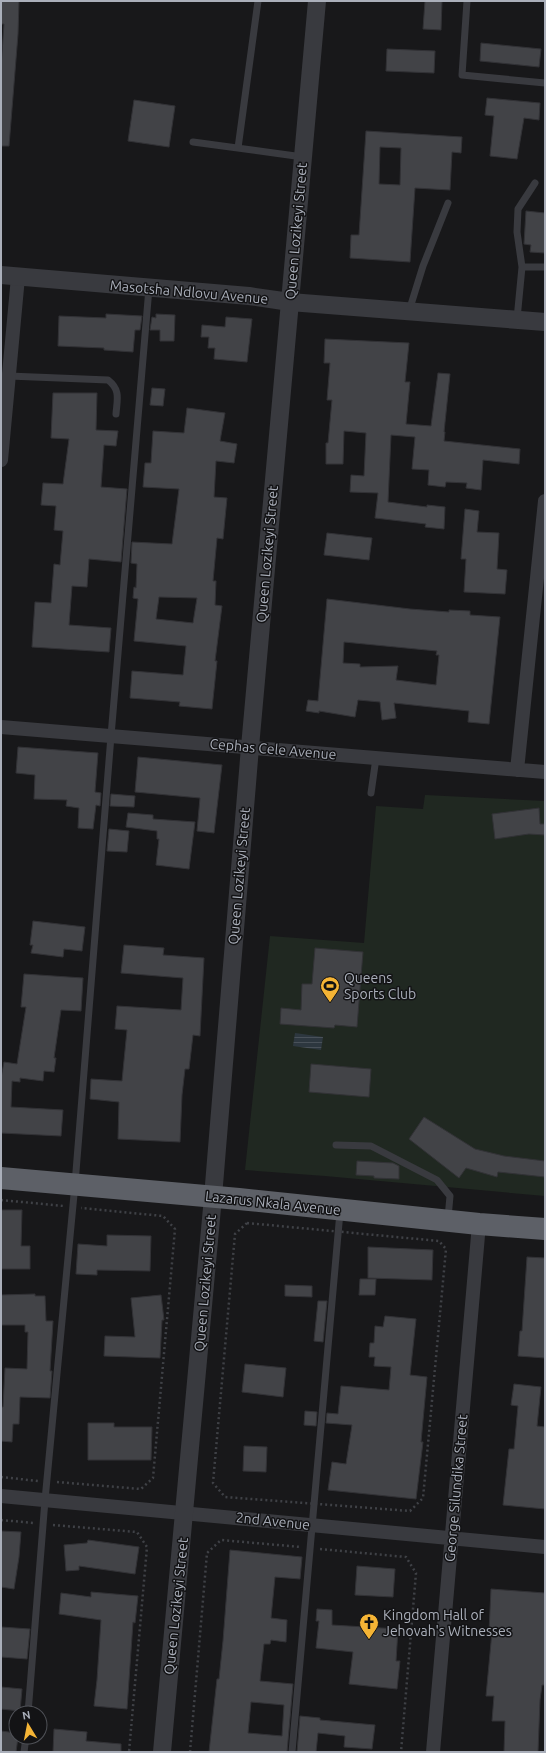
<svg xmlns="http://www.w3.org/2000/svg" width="546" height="1753" font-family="Ubuntu,sans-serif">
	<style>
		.garden { fill: #202821 }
		.water { fill: url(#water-rules) }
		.building { fill: #424347; stroke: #323236; fill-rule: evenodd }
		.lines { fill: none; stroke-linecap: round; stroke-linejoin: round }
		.path { stroke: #3f4146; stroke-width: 2.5; stroke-dasharray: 2 3; stroke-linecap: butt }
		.service { stroke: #393a3f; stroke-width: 7 }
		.minor { stroke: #393a3f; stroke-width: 14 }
		.tertiary { stroke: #393a3f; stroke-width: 18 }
		.trunk { stroke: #5d6067; stroke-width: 22 }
		.labels { text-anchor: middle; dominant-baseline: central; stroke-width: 3; stroke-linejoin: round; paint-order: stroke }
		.street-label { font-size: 14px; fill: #aaafba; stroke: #131315 }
		.poi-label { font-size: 14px; fill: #aaafba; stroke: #131315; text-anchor: start }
	</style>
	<defs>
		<pattern id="water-rules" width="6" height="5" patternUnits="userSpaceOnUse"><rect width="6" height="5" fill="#2d373f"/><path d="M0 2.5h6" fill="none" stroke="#495159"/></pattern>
	</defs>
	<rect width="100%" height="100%" fill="#18181a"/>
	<path class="garden" d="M 425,795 L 545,801 L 545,1196 L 325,1176 L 245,1170 L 270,936 L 364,943 L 376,806 L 423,809 Z"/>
	<path class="water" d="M 295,1033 L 323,1037 L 321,1050 L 293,1046 Z"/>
	<path class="building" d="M 1,1 L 19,1 L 18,34 L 9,146 L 1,146 L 1,67 L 4,24 L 1,24 Z
		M 425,1 L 442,1 L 441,30 L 423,29 Z
		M 481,43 L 541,49 L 539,67 L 480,61 Z
		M 387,49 L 435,51 L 434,73 L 386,71 Z
		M 487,98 L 540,103 L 539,120 L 524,118 L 517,159 L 490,156 L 494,116 L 485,115 Z
		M 134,100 L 175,106 L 169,147 L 128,141 Z
		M 366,131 L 462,137 L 461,153 L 452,152 L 450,190 L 415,188 L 410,262 L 350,258 L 351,235 L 359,235 ZM 380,147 L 401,148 L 400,185 L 379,184 Z
		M 526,211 L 545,213 L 545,253 L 530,252 L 531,245 L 524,244 Z
		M 106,314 L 142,316 L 140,330 L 135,330 L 133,352 L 104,350 L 104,348 L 58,346 L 59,316 L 106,318 Z
		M 156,314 L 175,315 L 174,341 L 160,341 L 160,330 L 150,330 L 152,317 L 156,318 Z
		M 226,317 L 252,319 L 247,362 L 214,359 L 215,348 L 208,348 L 209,337 L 201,337 L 202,325 L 225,327 Z
		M 325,339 L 409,343 L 405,382 L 410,382 L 406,424 L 431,426 L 438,373 L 450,374 L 444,432 L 445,432 L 444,441 L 520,449 L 519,464 L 483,460 L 481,490 L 466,488 L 467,483 L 446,482 L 445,487 L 428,485 L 429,470 L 412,469 L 415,437 L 391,435 L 388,502 L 427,507 L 427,505 L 445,507 L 444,529 L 425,527 L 426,524 L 375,518 L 378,493 L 350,492 L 351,475 L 364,476 L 366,433 L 344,431 L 343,464 L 326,464 L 326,443 L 328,443 L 332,400 L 327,400 L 330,363 L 324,363 Z
		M 152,388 L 165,389 L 163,406 L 150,405 Z
		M 53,393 L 97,393 L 96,430 L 118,431 L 116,446 L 104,445 L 101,487 L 127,489 L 121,562 L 89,559 L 87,587 L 72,586 L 69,625 L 111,628 L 109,652 L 32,647 L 35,602 L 51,603 L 54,564 L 60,565 L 63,531 L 54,530 L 56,506 L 41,505 L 43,483 L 63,484 L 69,439 L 51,438 Z
		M 187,408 L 225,413 L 220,441 L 237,444 L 234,463 L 216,461 L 214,497 L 227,498 L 223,539 L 217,538 L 213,581 L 216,581 L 215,605 L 222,606 L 215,661 L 217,661 L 212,709 L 179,706 L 180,702 L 130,698 L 132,671 L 183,675 L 186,646 L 134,641 L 138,599 L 133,598 L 134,587 L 136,588 L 137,564 L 131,563 L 132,542 L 172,544 L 179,489 L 143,487 L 145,463 L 151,463 L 153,431 L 184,433 ZM 159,597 L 197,598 L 193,623 L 156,619 Z
		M 465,509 L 479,511 L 477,532 L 499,533 L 497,569 L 507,570 L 505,594 L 464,592 L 466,559 L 461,559 Z
		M 327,533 L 372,538 L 369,560 L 324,555 Z
		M 327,599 L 410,609 L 449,612 L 449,610 L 470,611 L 470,615 L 500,617 L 489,724 L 468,722 L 469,711 L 394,703 L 396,718 L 382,720 L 380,702 L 358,700 L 355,717 L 319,711 L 319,713 L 306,711 L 308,700 L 318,701 ZM 344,642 L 437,651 L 436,655 L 439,655 L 436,685 L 396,680 L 398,666 L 360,667 L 360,664 L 343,663 Z
		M 18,747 L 98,753 L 95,792 L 101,793 L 100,806 L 96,805 L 93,829 L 78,828 L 79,808 L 66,806 L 67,800 L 34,799 L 35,775 L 16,773 Z
		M 138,757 L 222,765 L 214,833 L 197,831 L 200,798 L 135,792 Z
		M 111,794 L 135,796 L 134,807 L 110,806 Z
		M 539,808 L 540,824 L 545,824 L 545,835 L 529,834 L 495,839 L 492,814 Z
		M 128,813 L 153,815 L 153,819 L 195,822 L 189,869 L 156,865 L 159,839 L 157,839 L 157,831 L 126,827 Z
		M 109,829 L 129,831 L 127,852 L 107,851 Z
		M 33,921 L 85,927 L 82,951 L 64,949 L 63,957 L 31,953 L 33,945 L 30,945 Z
		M 124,945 L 164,948 L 163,955 L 204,958 L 200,1036 L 193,1035 L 189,1069 L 185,1069 L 182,1095 L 180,1142 L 118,1139 L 119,1102 L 90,1099 L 91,1079 L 122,1081 L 127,1030 L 115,1029 L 117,1006 L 181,1010 L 183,978 L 121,973 Z
		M 315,948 L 363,952 L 357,1027 L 335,1025 L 334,1028 L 280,1024 L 281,1008 L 301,1010 L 302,984 L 312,984 Z
		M 24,974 L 83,978 L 81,1011 L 61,1010 L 54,1058 L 56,1058 L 54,1072 L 44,1071 L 43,1081 L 20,1078 L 20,1082 L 12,1081 L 11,1107 L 63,1110 L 61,1136 L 1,1133 L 1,1078 L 4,1062 L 17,1064 L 26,1007 L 21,1007 Z
		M 311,1064 L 371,1069 L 369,1097 L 309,1092 Z
		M 424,1117 L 475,1149 L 504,1156 L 545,1161 L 545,1177 L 498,1172 L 497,1177 L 466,1168 L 459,1178 L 409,1139 Z
		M 357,1161 L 393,1163 L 399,1166 L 399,1179 L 374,1178 L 374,1176 L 356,1175 Z
		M 1,1210 L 22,1210 L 21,1246 L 30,1246 L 30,1269 L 1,1269 Z
		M 107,1235 L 151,1236 L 150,1271 L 97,1270 L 97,1275 L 76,1274 L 78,1244 L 107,1246 Z
		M 368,1247 L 433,1250 L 432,1280 L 368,1278 Z
		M 527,1257 L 545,1258 L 545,1358 L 518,1356 L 520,1331 L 522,1331 Z
		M 360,1279 L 376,1279 L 375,1295 L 359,1295 Z
		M 285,1285 L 312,1286 L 312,1297 L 285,1296 Z
		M 35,1294 L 35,1296 L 45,1296 L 46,1321 L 53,1321 L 50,1371 L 52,1371 L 50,1398 L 20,1397 L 19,1424 L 13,1424 L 12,1442 L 1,1441 L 1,1407 L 3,1407 L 5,1368 L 27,1369 L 28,1332 L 25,1332 L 25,1325 L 1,1325 L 1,1295 Z
		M 161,1295 L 164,1320 L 162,1320 L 160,1358 L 104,1356 L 105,1336 L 135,1337 L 131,1298 Z
		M 318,1301 L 327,1301 L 323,1342 L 314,1341 Z
		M 385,1316 L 416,1319 L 410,1375 L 427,1377 L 421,1442 L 423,1442 L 416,1499 L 328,1490 L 332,1462 L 346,1464 L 352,1425 L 326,1423 L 327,1413 L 338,1414 L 341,1386 L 389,1390 L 391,1367 L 374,1366 L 375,1357 L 369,1357 L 370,1343 L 374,1343 L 375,1326 L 383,1327 Z
		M 245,1364 L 286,1368 L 283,1397 L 242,1392 Z
		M 514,1384 L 541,1387 L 537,1426 L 545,1427 L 545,1509 L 503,1505 L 509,1449 L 514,1449 L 518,1406 L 511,1405 Z
		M 305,1411 L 317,1412 L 316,1426 L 304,1425 Z
		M 88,1423 L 114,1423 L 114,1427 L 152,1427 L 151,1460 L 88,1460 Z
		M 244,1446 L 267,1447 L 266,1472 L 243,1471 Z
		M 1,1531 L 21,1532 L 19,1557 L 14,1589 L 1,1587 Z
		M 88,1540 L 139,1547 L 135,1574 L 79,1566 L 79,1570 L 66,1571 L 64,1545 L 87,1543 Z
		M 230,1550 L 302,1557 L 300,1579 L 275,1577 L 271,1618 L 287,1620 L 286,1642 L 271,1640 L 270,1644 L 264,1644 L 260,1681 L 293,1684 L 287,1752 L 209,1752 L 217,1679 L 219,1679 L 223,1641 ZM 251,1702 L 284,1705 L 282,1736 L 248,1733 Z
		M 357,1566 L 395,1569 L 393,1597 L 355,1595 Z
		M 491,1589 L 545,1593 L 545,1685 L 542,1685 L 540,1700 L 538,1752 L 504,1752 L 505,1721 L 492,1721 L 494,1696 L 486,1696 L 492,1632 L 489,1632 Z
		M 91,1592 L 138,1596 L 135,1623 L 133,1622 L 127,1709 L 94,1706 L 97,1680 L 101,1620 L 59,1614 L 61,1593 L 91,1597 Z
		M 317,1609 L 332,1610 L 332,1625 L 398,1629 L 396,1661 L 400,1661 L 397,1689 L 349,1684 L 353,1652 L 316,1648 L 319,1621 L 316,1621 Z
		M 1,1627 L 30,1629 L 27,1659 L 1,1657 Z
		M 1,1687 L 22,1689 L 20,1711 L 1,1709 Z
		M 300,1716 L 320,1718 L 320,1720 L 375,1725 L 372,1749 L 344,1747 L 345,1736 L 318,1733 L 316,1752 L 297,1752 Z
		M 54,1729 L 87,1732 L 86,1741 L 121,1744 L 121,1752 L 53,1752 Z
		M 1,1731 L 16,1733 L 16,1737 L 18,1737 L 16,1752 L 1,1752 Z"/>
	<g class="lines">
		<path class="path" d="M 1,1200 L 64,1206
			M 247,1223 L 439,1241 L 446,1249 L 423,1498 L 410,1511 L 225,1497 L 213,1483 L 235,1234 Z
			M 1,1477 L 38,1481
			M 57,1482 L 141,1489 L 153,1478 L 175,1229 L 163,1216 L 81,1208
			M 1,1520 L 34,1523
			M 53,1525 L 137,1532 L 147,1547 L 129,1752
			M 320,1549 L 406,1557 L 416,1573 L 401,1752
			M 190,1752 L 207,1553 L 221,1540 L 301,1547"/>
		<path class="service" d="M 467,1 L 462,75 L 545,83
			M 193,142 L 303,157
			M 238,148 L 258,1
			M 522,267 L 545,267
			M 409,311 L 423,266 L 448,203
			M 517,319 L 522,267 L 517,232 L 518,209 L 535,183
			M 9,376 L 108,380 C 121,390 117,400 116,414
			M 371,793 L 376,758
			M 336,1145 L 371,1146 L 437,1180 L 450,1196 L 448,1218
			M 28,1713 L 45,1500 L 75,1184 L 111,736 L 149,288
			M 24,1752 L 26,1737
			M 292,1752 L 340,1212"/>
		<path class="minor" d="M 1,460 L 18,277
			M 1,727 L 545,772
			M 517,770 L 545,501
			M 1,1496 L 545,1547
			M 433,1752 L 479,1224"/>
		<path class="tertiary" d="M 1,275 L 249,296 L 290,302 L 545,322
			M 162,1752 L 213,1197 L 250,747 L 317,1"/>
		<path class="trunk" d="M 1,1178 L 239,1199 L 479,1224 L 545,1229"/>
	</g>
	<defs>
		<symbol id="stadium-pin" viewBox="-11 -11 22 30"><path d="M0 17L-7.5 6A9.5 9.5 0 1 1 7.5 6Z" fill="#f5b435" stroke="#131315"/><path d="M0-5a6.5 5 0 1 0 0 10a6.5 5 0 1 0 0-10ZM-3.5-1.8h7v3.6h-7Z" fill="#111"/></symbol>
		<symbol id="church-pin" viewBox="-11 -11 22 30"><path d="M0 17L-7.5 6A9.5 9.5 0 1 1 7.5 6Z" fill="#f5b435" stroke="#131315"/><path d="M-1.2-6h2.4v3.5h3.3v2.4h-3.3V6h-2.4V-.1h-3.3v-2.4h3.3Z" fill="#111"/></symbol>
	</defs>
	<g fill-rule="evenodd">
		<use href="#stadium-pin" x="319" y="975" width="22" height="30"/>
		<use href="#church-pin" x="358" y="1612" width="22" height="30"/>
	</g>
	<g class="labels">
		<g class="street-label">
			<text transform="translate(296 231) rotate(-85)">Queen Lozikeyi Street</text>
			<text transform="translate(189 292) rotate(5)">Masotsha Ndlovu Avenue</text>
			<text transform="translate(267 554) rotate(-85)">Queen Lozikeyi Street</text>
			<text transform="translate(273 749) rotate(5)">Cephas Cele Avenue</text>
			<text transform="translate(239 876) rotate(-85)">Queen Lozikeyi Street</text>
			<text transform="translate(273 1203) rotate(6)">Lazarus Nkala Avenue</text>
			<text transform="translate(205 1283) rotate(-85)">Queen Lozikeyi Street</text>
			<text transform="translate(456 1488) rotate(-85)">George Silundika Street</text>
			<text transform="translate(273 1521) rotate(6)">2nd Avenue</text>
			<text transform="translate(176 1606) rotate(-84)">Queen Lozikeyi Street</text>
		</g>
		<g class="poi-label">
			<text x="344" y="978">Queens<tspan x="344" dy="16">Sports Club</tspan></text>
			<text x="383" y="1615">Kingdom Hall of<tspan x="383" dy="16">Jehovah's Witnesses</tspan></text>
		</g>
	</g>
	<rect width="546" height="1753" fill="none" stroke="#aaafba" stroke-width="4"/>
	<g transform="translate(28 1725) rotate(350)"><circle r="19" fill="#131315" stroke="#4f5157"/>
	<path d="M0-3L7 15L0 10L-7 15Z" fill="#f5b435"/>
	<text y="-6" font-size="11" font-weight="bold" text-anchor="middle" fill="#aaafba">N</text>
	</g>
</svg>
